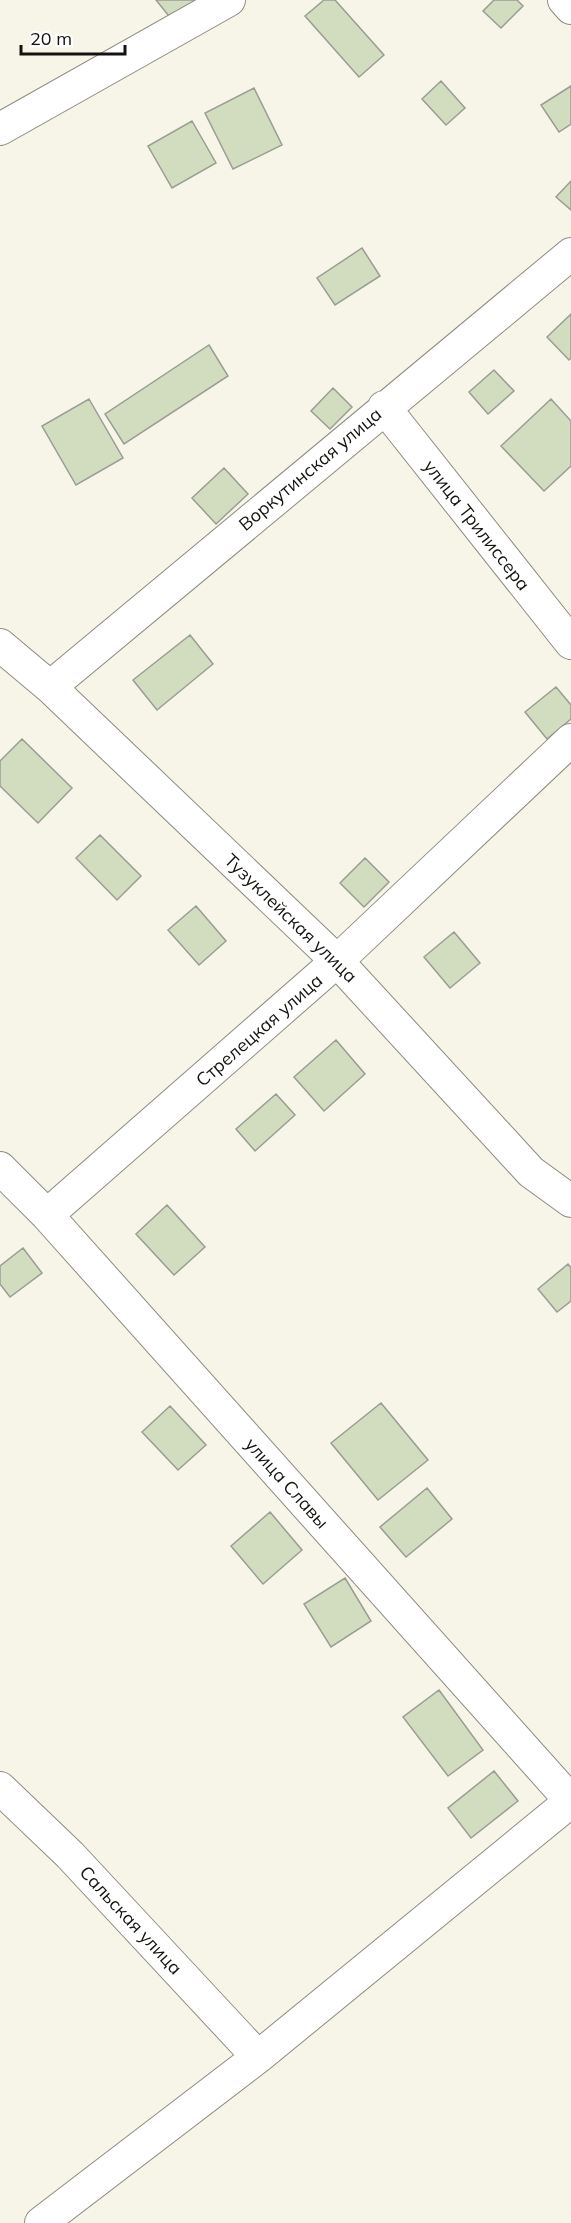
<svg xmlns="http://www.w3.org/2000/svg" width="571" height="2223" font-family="Mulish,sans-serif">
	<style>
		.building { fill: #d2ddc0; stroke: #9a9d93; stroke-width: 1.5 }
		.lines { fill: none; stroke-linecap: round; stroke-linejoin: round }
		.minor-casing { stroke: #8e8b81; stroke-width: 34 }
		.minor { stroke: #fff; stroke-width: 32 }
		.labels { text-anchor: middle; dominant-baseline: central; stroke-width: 4.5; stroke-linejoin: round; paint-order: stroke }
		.street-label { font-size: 18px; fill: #14130f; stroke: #fff }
	</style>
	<rect width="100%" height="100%" fill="#f7f4e8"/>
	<path class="building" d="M 156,0 L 200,0 L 177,26 Z
		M 324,0 L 335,0 L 384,55 L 359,77 L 305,16 Z
		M 494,0 L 517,0 L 523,6 L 501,28 L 483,11 Z
		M 441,81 L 465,108 L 446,125 L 422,99 Z
		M 571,86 L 571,124 L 559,132 L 541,105 Z
		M 254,88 L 282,145 L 233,169 L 205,113 Z
		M 192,121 L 216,163 L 172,188 L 148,146 Z
		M 571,181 L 571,210 L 556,197 Z
		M 362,248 L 380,276 L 335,305 L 317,278 Z
		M 571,314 L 571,358 L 569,360 L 547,337 Z
		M 209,345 L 228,376 L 124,444 L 105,414 Z
		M 494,370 L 514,391 L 488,414 L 469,392 Z
		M 333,388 L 352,407 L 330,429 L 311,411 Z
		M 89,399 L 123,458 L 76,485 L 42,426 Z
		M 551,399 L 571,421 L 571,466 L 544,491 L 501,446 Z
		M 224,468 L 248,494 L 216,524 L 192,498 Z
		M 190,635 L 213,664 L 157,710 L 133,680 Z
		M 556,687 L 571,705 L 571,719 L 547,739 L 525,712 Z
		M 22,739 L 72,788 L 38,823 L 0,786 L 0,761 Z
		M 100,835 L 141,876 L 117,900 L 76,858 Z
		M 365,858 L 389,882 L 364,907 L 340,883 Z
		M 196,906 L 226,941 L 199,965 L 168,930 Z
		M 454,932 L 480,963 L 450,988 L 424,957 Z
		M 336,1040 L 365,1074 L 324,1111 L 294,1077 Z
		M 276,1094 L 295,1115 L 255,1151 L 236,1129 Z
		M 167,1205 L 205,1247 L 174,1275 L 136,1234 Z
		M 23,1248 L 42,1273 L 10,1297 L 0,1284 L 0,1266 Z
		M 568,1264 L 571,1268 L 571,1301 L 557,1312 L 538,1289 Z
		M 381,1403 L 428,1460 L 378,1500 L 331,1443 Z
		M 170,1406 L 206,1445 L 178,1470 L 142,1432 Z
		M 427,1488 L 452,1519 L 406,1557 L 380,1527 Z
		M 270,1512 L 302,1550 L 263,1584 L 231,1546 Z
		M 345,1578 L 371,1621 L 331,1647 L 304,1604 Z
		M 439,1690 L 483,1750 L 448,1776 L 403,1717 Z
		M 494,1771 L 518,1801 L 471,1838 L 448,1808 Z"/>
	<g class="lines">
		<defs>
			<path id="minor" d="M 564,0 L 571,8
				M 0,129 L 229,0
				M 384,407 L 571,643
				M 0,645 L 50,687 L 337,961 L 531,1172 L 571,1201
				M 50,687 L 571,254
				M 0,1168 L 47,1215 L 571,1801
				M 47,1215 L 337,961 L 571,740
				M 0,1788 L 70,1855 L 258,2057
				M 41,2223 L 258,2057 L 571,1801"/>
		</defs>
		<use href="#minor" class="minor-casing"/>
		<use href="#minor" class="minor"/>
	</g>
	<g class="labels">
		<g class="street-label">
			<text transform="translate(310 469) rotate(-40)">Воркутинская улица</text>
			<text transform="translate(477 525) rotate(52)">улица Трилиссера</text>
			<text transform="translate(291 918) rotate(44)">Тузуклейская улица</text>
			<text transform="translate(259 1030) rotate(-41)">Стрелецкая улица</text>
			<text transform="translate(287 1483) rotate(48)">улица Славы</text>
			<text transform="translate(131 1920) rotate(47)">Сальская улица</text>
		</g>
	</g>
	<path d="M21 45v9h104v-9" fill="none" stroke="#14130f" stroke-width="3"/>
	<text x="30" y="45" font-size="18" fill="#14130f" stroke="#ffffff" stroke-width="4.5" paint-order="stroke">20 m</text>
</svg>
